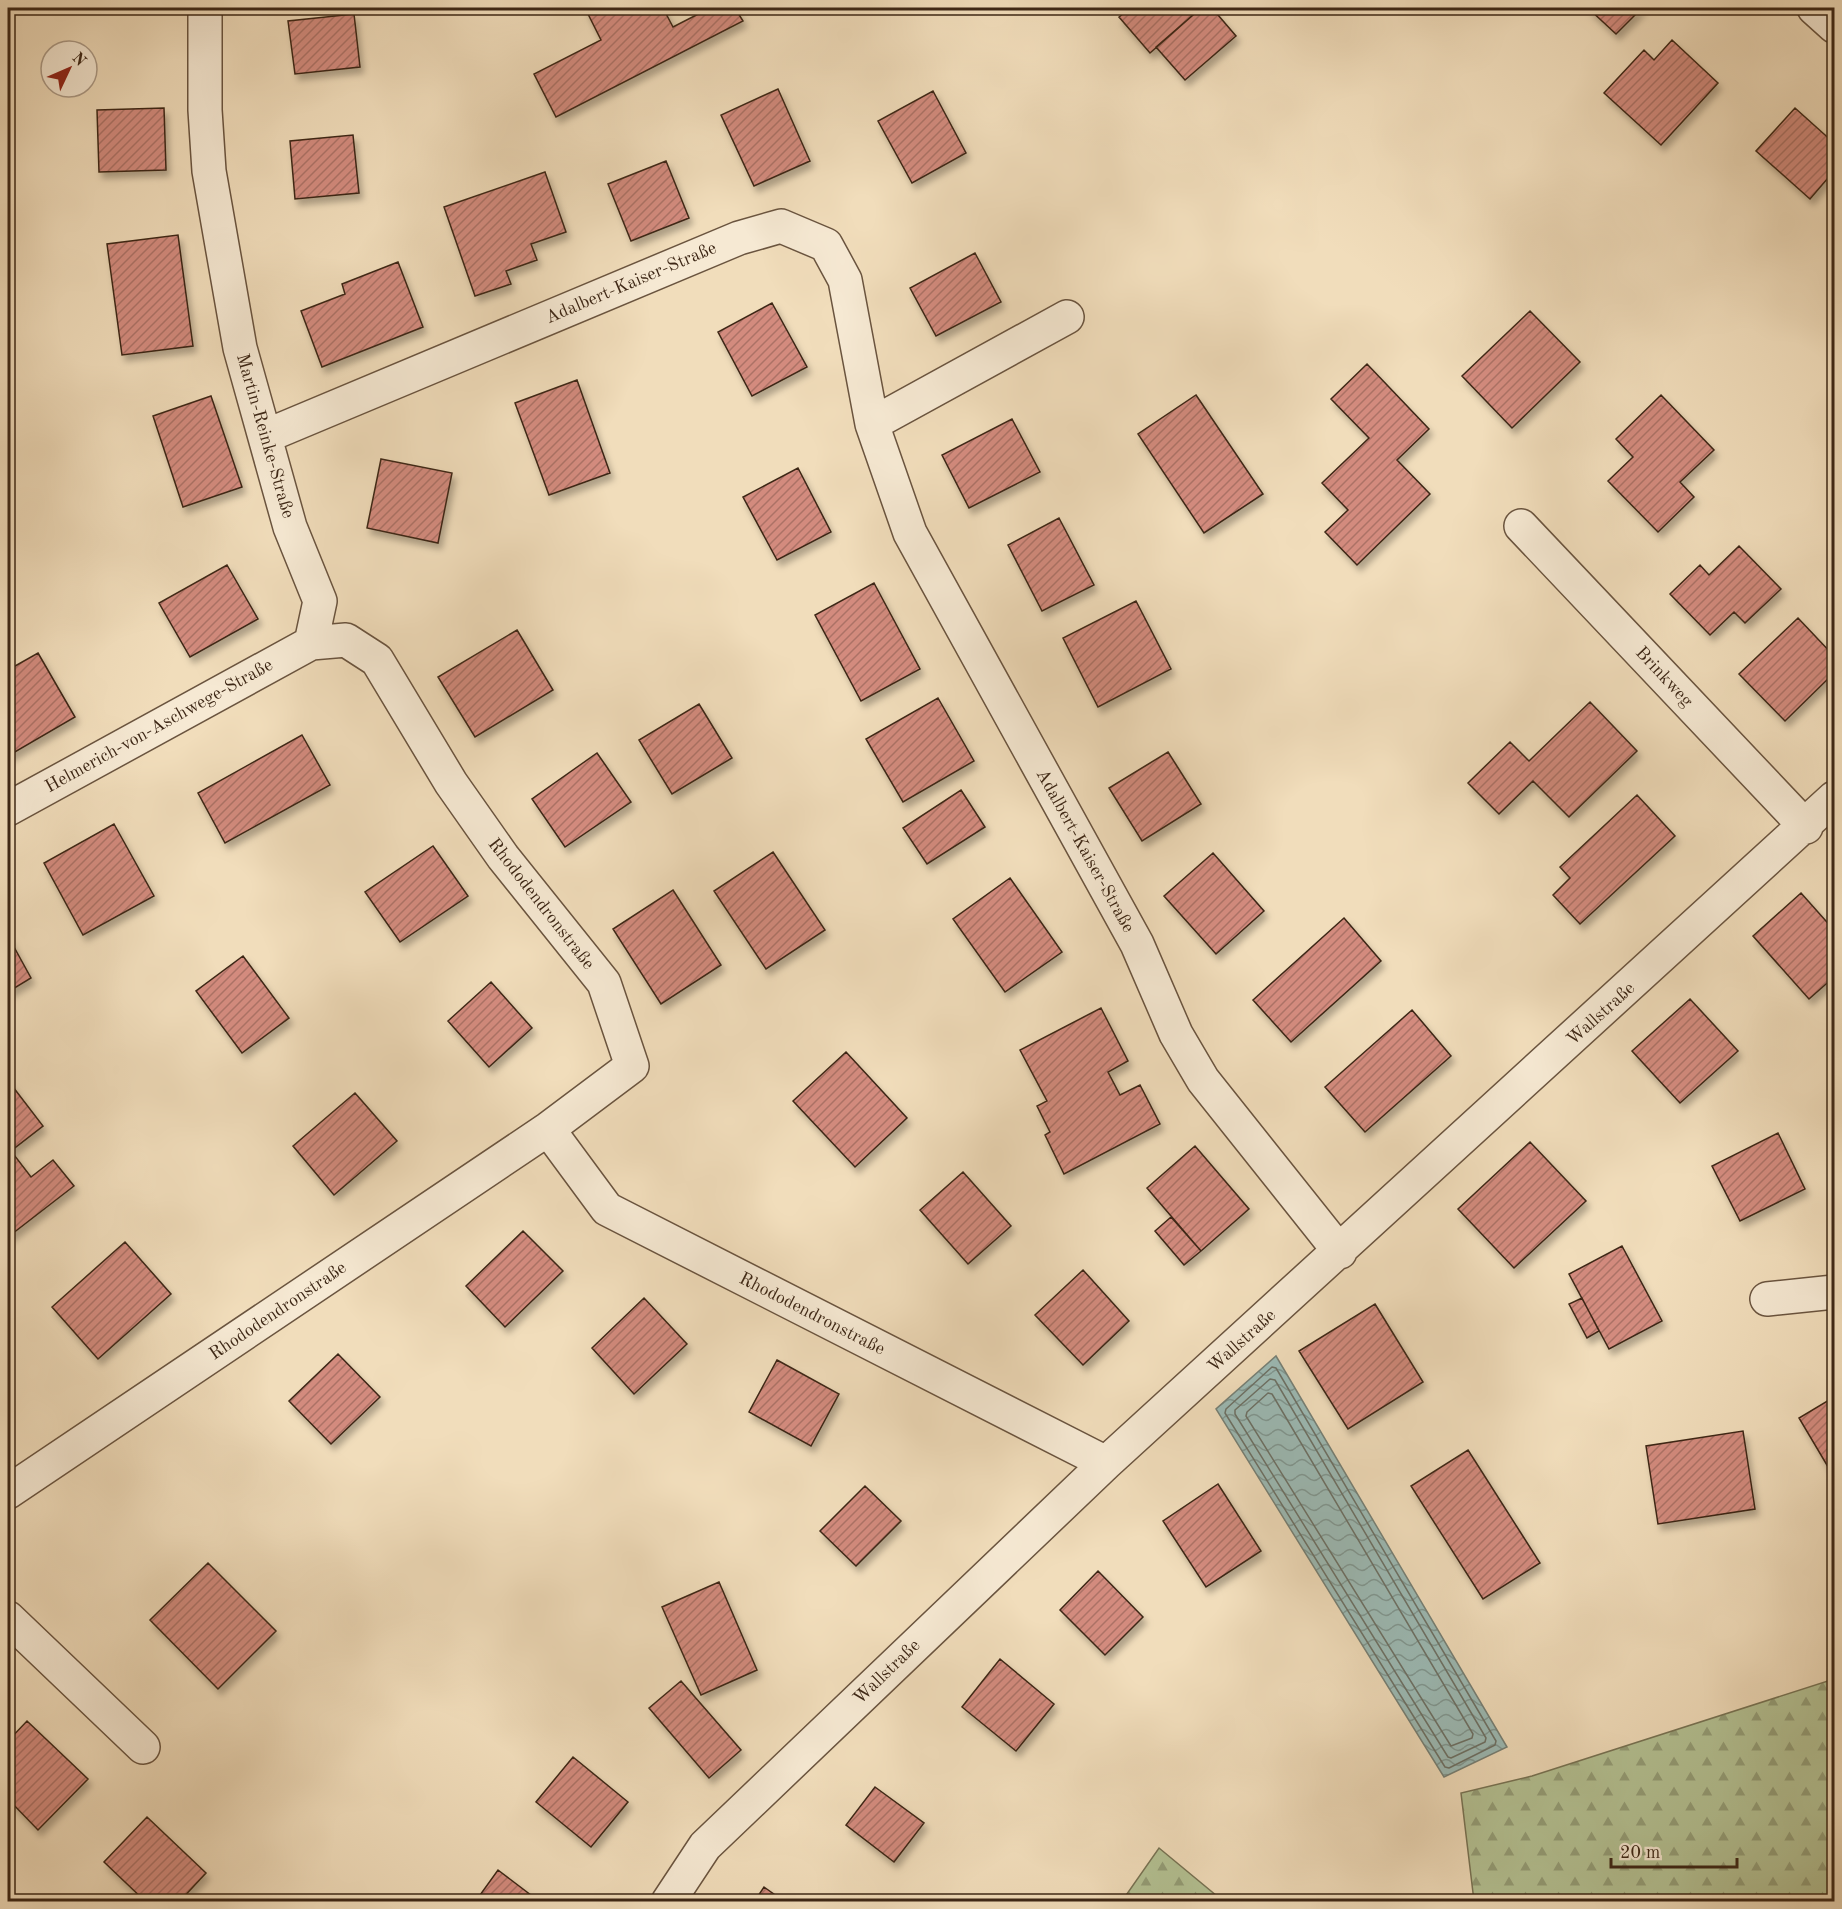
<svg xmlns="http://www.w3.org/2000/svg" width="1842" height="1909" font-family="'Old Standard TT',serif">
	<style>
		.forest { fill: url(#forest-firs); stroke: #787455; stroke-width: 1.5 }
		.water { fill: url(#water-waves); stroke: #768076; stroke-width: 1.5 }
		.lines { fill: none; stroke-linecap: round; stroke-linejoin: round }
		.shore { stroke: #6c7166; stroke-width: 1.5 }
		.building { fill: url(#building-hatch); stroke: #3d2716; stroke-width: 1.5; filter: url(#shadow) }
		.street-casing { stroke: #6a543f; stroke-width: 36 }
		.street { stroke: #f6e9d3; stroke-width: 33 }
		.labels { text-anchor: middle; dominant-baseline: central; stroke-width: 4.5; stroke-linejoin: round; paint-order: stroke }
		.street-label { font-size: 18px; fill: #3d2716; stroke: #f6e9d3 }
	</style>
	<defs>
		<pattern id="forest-firs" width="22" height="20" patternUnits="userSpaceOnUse" patternTransform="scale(1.5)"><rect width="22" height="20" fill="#b4c294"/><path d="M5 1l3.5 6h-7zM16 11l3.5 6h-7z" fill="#949e78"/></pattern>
		<pattern id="water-waves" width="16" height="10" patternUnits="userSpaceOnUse" patternTransform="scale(1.5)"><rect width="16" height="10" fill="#9cbbb6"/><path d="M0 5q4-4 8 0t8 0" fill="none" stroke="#809893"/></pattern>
		<pattern id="building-hatch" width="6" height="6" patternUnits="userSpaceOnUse" patternTransform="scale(1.5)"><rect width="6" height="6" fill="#d38b7e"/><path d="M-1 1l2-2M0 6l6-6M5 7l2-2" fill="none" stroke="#ac7266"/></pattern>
		<filter id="shadow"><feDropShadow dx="3.5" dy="6" stdDeviation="3" flood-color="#0004"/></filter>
	</defs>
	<rect width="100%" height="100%" fill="#f1ddbb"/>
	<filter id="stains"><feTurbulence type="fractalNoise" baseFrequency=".00333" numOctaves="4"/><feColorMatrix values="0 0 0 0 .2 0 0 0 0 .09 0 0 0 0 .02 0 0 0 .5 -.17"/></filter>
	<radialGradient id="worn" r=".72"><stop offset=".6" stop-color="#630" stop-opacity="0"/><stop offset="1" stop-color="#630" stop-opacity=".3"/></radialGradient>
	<path class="forest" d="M 1834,1679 L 1834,1901 L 1474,1901 L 1461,1793 L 1532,1776 Z
		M 1159,1848 L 1223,1901 L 1122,1901 Z"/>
	<path class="water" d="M 1276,1356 L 1507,1747 L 1444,1777 L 1216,1409 Z"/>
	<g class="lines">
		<path class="shore" d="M 1272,1367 L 1276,1368 L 1496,1741 L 1495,1745 L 1449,1768 L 1445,1767 L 1225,1413 L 1226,1409 Z
			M 1270,1379 L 1275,1380 L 1486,1738 L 1485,1742 L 1451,1758 L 1448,1757 L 1235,1414 L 1235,1410 Z
			M 1268,1393 L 1272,1394 L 1473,1734 L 1472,1738 L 1451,1746 L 1246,1416 L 1247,1412 Z"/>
	</g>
	<path class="building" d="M 585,8 L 663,8 L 673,27 L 710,8 L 735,8 L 743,21 L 556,117 L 534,74 L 601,40 Z
		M 1131,8 L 1201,8 L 1150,53 L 1119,17 Z
		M 1201,8 L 1212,8 L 1236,36 L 1185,80 L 1156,47 Z
		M 1588,8 L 1642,8 L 1616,34 Z
		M 354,14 L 360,67 L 295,74 L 288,21 Z
		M 1672,40 L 1718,83 L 1661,145 L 1604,93 L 1644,50 L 1654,60 Z
		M 778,89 L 810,161 L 754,186 L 721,115 Z
		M 933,91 L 966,153 L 912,183 L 878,121 Z
		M 164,108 L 166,170 L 99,172 L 97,110 Z
		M 1795,108 L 1834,143 L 1834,171 L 1810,199 L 1756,151 Z
		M 353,135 L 359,193 L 295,199 L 290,141 Z
		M 666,161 L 689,218 L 631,241 L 608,184 Z
		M 545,172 L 566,232 L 531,244 L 537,260 L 506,271 L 511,284 L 475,296 L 444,207 Z
		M 178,235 L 193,346 L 122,355 L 107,244 Z
		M 975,253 L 1001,302 L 936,336 L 910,288 Z
		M 398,262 L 423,327 L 322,367 L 301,311 L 345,294 L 342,284 Z
		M 772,303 L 807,367 L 752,396 L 718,332 Z
		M 1530,311 L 1580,362 L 1512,428 L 1462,376 Z
		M 1367,364 L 1429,429 L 1397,460 L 1430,494 L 1357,565 L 1325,532 L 1348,510 L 1322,483 L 1369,438 L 1331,399 Z
		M 577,380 L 610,473 L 549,495 L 515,403 Z
		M 1196,395 L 1263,494 L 1204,533 L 1138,434 Z
		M 1661,395 L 1714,450 L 1680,482 L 1694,497 L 1658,532 L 1608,481 L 1633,457 L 1616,439 Z
		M 211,396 L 242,487 L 183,507 L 153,416 Z
		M 1012,419 L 1040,472 L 969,508 L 942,455 Z
		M 381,459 L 452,473 L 438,543 L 367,528 Z
		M 798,468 L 831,532 L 777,560 L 743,497 Z
		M 1059,518 L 1094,585 L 1042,611 L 1008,545 Z
		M 1739,546 L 1781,589 L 1745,623 L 1734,612 L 1710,635 L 1670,594 L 1700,565 L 1709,575 Z
		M 227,565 L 258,619 L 190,657 L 159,603 Z
		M 874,583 L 920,669 L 861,701 L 815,615 Z
		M 1136,601 L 1171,669 L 1098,707 L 1063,638 Z
		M 1798,618 L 1834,656 L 1834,673 L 1785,721 L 1739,674 Z
		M 517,630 L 553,690 L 475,737 L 438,677 Z
		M 38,653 L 75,717 L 8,756 L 8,670 Z
		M 938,698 L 974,761 L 903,802 L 866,739 Z
		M 1590,702 L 1637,751 L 1569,817 L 1533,781 L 1499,814 L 1468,783 L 1510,742 L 1529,761 Z
		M 699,704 L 732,758 L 672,794 L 639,740 Z
		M 302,735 L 330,785 L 225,843 L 198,793 Z
		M 1168,752 L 1201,804 L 1142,841 L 1109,788 Z
		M 597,753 L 631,802 L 565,847 L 532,799 Z
		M 961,790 L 985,827 L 927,864 L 903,828 Z
		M 1637,795 L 1675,836 L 1580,924 L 1553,895 L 1570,878 L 1560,867 Z
		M 114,824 L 154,896 L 83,935 L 44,863 Z
		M 433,846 L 468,896 L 400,942 L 365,892 Z
		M 773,852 L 825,930 L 766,969 L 714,891 Z
		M 1213,853 L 1264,911 L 1216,954 L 1164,896 Z
		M 1010,878 L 1062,952 L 1005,992 L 953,919 Z
		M 673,890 L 721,965 L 661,1004 L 613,929 Z
		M 1801,893 L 1834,930 L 1834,977 L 1809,999 L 1753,936 Z
		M 1344,918 L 1381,961 L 1291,1042 L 1253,1000 Z
		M 8,936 L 31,978 L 8,992 Z
		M 243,956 L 289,1018 L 242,1053 L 196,991 Z
		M 491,982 L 532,1028 L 489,1067 L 448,1021 Z
		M 1690,999 L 1738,1051 L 1680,1103 L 1632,1051 Z
		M 1101,1008 L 1128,1061 L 1108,1072 L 1120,1095 L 1140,1085 L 1160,1124 L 1064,1174 L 1045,1135 L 1050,1132 L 1037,1106 L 1047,1101 L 1020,1050 Z
		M 1412,1010 L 1451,1056 L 1365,1132 L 1325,1087 Z
		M 846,1052 L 907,1118 L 855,1167 L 793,1101 Z
		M 10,1083 L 43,1126 L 11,1151 L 31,1177 L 53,1160 L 74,1186 L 8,1237 L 8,1085 Z
		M 355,1093 L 397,1141 L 334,1195 L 293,1146 Z
		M 1778,1133 L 1805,1189 L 1740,1221 L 1712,1166 Z
		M 1530,1142 L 1586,1201 L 1514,1268 L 1458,1209 Z
		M 1195,1146 L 1249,1209 L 1201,1251 L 1147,1188 Z
		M 963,1172 L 1011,1226 L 968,1264 L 920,1210 Z
		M 1171,1217 L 1201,1251 L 1184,1265 L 1155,1231 Z
		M 523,1231 L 563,1271 L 505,1327 L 466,1286 Z
		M 125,1242 L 171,1294 L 98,1359 L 52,1307 Z
		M 1622,1246 L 1662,1321 L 1609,1349 L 1569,1274 Z
		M 1083,1270 L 1129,1321 L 1083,1365 L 1035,1315 Z
		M 644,1298 L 687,1344 L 634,1394 L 592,1348 Z
		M 1582,1298 L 1599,1331 L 1587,1338 L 1569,1304 Z
		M 1375,1304 L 1423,1382 L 1348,1429 L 1299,1351 Z
		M 338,1354 L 380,1397 L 331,1444 L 289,1401 Z
		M 777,1360 L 839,1394 L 811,1446 L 749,1412 Z
		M 1834,1397 L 1834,1477 L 1799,1418 Z
		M 1743,1431 L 1755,1509 L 1658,1524 L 1646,1446 Z
		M 1468,1450 L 1540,1563 L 1483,1599 L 1411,1486 Z
		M 1218,1484 L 1261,1551 L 1206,1587 L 1163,1521 Z
		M 865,1486 L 901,1521 L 856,1566 L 820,1531 Z
		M 208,1563 L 276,1631 L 218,1689 L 150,1620 Z
		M 1098,1571 L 1143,1617 L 1105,1655 L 1060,1610 Z
		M 719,1582 L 757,1670 L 701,1695 L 662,1607 Z
		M 1000,1659 L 1054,1704 L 1016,1751 L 962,1707 Z
		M 681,1681 L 741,1750 L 709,1778 L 649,1708 Z
		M 27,1721 L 88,1779 L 38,1830 L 8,1799 L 8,1741 Z
		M 573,1757 L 628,1802 L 591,1847 L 536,1802 Z
		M 875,1787 L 924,1823 L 894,1862 L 846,1825 Z
		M 147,1817 L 206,1873 L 179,1902 L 146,1902 L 104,1862 Z
		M 498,1870 L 540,1902 L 475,1902 Z
		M 764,1887 L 785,1902 L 754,1902 Z"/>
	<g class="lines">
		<defs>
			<path id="street" d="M 1814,8 L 1834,26
				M 872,424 L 1067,317
				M 266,436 L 739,238 L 781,226 L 826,245 L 845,280 L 872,424 L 910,533 L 1137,944 L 1176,1034 L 1203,1080 L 1340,1252
				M 1521,526 L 1806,827
				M 8,809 L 311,643
				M 548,1129 L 607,1209 L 1106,1463
				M 1767,1299 L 1834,1292
				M 8,1492 L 548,1129 L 632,1066 L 604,983 L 503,857 L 451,783 L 377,660 L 346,640 L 311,643 L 320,601 L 290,527 L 240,348 L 209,171 L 205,110 L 205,8
				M 8,1618 L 143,1747
				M 668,1902 L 705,1846 L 1106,1463 L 1834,798"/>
		</defs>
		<use href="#street" class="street-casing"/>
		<use href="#street" class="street"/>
	</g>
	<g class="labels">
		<g class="street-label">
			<text transform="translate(631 283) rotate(-23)">Adalbert-Kaiser-Straße</text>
			<text transform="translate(265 436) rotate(74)">Martin-Reinke-Straße</text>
			<text transform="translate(1664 677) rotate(47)">Brinkweg</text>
			<text transform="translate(159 726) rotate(-29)">Helmerich-von-Aschwege-Straße</text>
			<text transform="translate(1085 851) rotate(61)">Adalbert-Kaiser-Straße</text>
			<text transform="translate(541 904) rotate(52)">Rhododendronstraße</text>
			<text transform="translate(1601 1014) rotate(-42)">Wallstraße</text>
			<text transform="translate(278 1311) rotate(-34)">Rhododendronstraße</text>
			<text transform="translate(812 1314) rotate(27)">Rhododendronstraße</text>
			<text transform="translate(1242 1341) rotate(-42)">Wallstraße</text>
			<text transform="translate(887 1672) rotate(-44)">Wallstraße</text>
		</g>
	</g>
	<rect width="1842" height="1909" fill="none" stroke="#f1ddbb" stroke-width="30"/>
	<rect x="9" y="9" width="1824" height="1891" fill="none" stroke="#3d2716" stroke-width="3"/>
	<rect x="15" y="15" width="1812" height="1879" fill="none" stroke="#3d2716" stroke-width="1.5"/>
	<g transform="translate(69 69) rotate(46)"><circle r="28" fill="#f6e9d3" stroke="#ac9b87" stroke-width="1.5"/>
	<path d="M0-4.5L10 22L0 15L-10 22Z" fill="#8f2418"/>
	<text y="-9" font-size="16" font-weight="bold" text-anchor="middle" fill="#3d2716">N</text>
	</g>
	<path d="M1611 1858v9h126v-9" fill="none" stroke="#3d2716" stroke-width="3"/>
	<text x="1620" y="1858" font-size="18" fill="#3d2716" stroke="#f6e9d3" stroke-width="4.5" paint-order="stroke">20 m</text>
	<rect width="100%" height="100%" filter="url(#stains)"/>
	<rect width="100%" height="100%" fill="url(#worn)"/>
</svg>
